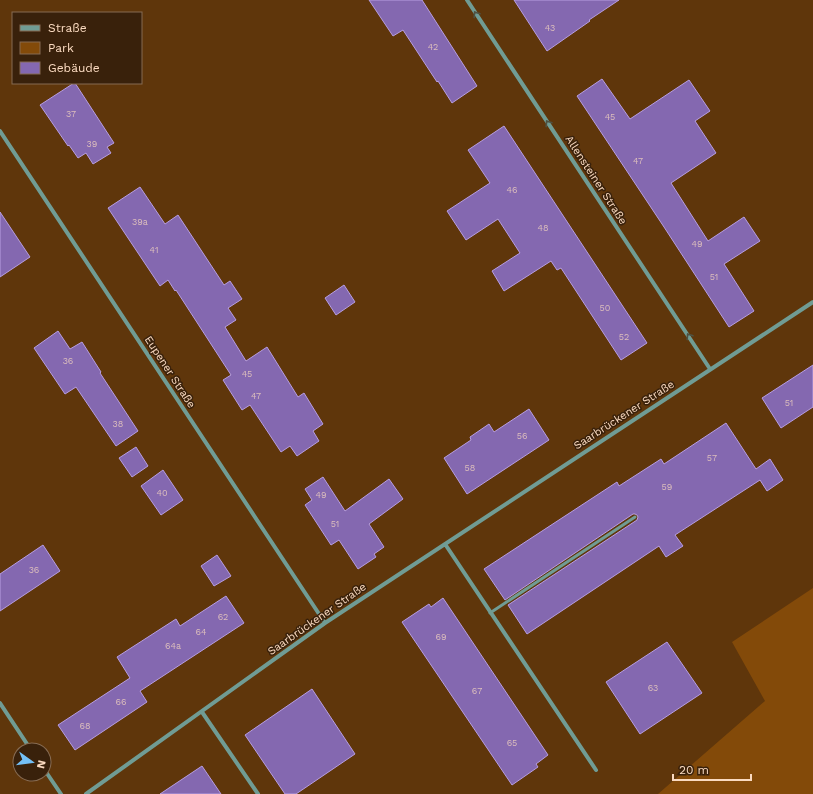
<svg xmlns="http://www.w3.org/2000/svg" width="813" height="794" font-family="'Work Sans',sans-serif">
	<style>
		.green { fill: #834a09 }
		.building { fill: #8468b0; stroke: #b79ee2 }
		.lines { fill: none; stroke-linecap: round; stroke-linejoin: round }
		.lane { stroke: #709c94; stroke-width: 3 }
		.street { stroke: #709c94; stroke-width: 4 }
		.oneway { stroke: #4f5242 }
		.labels { text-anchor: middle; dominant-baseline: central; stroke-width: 3; stroke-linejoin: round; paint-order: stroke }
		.number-label { font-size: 9px; fill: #dcbebc }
		.street-label { font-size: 11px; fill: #fadac0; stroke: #39210b }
	</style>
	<rect width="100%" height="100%" fill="#5f360b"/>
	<path class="green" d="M 813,588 L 813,794 L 658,794 L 765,701 L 732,642 Z"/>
	<path class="building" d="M 369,0 L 422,0 L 477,86 L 452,103 L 438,81 L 437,82 L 403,30 L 393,36 Z
		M 514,0 L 619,0 L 589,20 L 590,21 L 547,51 Z
		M 602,79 L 630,119 L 689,80 L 710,111 L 695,121 L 716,153 L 671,183 L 708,241 L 744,217 L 760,241 L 724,264 L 754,311 L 729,327 L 664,227 L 577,96 Z
		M 74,83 L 75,83 L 114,143 L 107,147 L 111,153 L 93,164 L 86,153 L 78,158 L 69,145 L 68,146 L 40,105 Z
		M 504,126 L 647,343 L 621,360 L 561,268 L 557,270 L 551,261 L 504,291 L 492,271 L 520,253 L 498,219 L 466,240 L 447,211 L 490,183 L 468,150 Z
		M 140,187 L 165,224 L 178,215 L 224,285 L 230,281 L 242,299 L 228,308 L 236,320 L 225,327 L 246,361 L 267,347 L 298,397 L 304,393 L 323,424 L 313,431 L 319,441 L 297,456 L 290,446 L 281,452 L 250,405 L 242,410 L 223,380 L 231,375 L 176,290 L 175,291 L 168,280 L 160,286 L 108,208 Z
		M 0,212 L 30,257 L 0,277 Z
		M 344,285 L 355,302 L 336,315 L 325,298 Z
		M 58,331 L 70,349 L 82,342 L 101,372 L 100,373 L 138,431 L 116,446 L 76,387 L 65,394 L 34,348 Z
		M 813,365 L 813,407 L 781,428 L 762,398 Z
		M 529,409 L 549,440 L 467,494 L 444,458 L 471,440 L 470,437 L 489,424 L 494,432 Z
		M 726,423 L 756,469 L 770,459 L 783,480 L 767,491 L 760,480 L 675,535 L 683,546 L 666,557 L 659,546 L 527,634 L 508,605 L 637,520 L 638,517 L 637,515 L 635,514 L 633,514 L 505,600 L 484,569 L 617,482 L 619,486 L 661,459 L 664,464 Z
		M 136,447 L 148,466 L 132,477 L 119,458 Z
		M 163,470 L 183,500 L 161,515 L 141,486 Z
		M 323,477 L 345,511 L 389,479 L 403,499 L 369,524 L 384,547 L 374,554 L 376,557 L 358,569 L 339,540 L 331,545 L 305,505 L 312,500 L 305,489 Z
		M 43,545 L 60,571 L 0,611 L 0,574 Z
		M 217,555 L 231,576 L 214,586 L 201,566 Z
		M 226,596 L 244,623 L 140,691 L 147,702 L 75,750 L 58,725 L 130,678 L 117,657 L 176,619 L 180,626 Z
		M 443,598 L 548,755 L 536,764 L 538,767 L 512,785 L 402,622 L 429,604 L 431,607 Z
		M 667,642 L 702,693 L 640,734 L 606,682 Z
		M 312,689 L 355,754 L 296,794 L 285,794 L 245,735 Z
		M 202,766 L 221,794 L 160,794 Z"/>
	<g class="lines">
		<path class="lane" d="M 490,613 L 635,517"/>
		<path class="street" d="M 467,0 L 710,369
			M 0,131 L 325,623
			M 445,544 L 596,770
			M 0,703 L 31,750
			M 202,712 L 258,794
			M 44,769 L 61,794
			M 86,794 L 325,623 L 813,302"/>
	</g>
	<defs><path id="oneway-chevron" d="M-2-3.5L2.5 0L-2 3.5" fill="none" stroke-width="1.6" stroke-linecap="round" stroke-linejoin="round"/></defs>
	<g class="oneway">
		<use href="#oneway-chevron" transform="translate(476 14) rotate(-123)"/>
		<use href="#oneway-chevron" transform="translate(548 123) rotate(-123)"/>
		<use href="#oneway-chevron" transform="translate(689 336) rotate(-123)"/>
	</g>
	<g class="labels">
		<g class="number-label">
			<text x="550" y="28">43</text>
			<text x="433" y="47">42</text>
			<text x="71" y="114">37</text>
			<text x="610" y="117">45</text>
			<text x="92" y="144">39</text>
			<text x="638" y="161">47</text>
			<text x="512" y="190">46</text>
			<text x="140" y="222">39a</text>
			<text x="543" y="228">48</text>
			<text x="697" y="244">49</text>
			<text x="154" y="250">41</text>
			<text x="714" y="277">51</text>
			<text x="605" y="308">50</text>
			<text x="624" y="337">52</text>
			<text x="68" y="361">36</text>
			<text x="247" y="374">45</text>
			<text x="256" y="396">47</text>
			<text x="789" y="403">51</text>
			<text x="118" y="424">38</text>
			<text x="522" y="436">56</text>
			<text x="712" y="458">57</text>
			<text x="470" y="468">58</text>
			<text x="667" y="487">59</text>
			<text x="162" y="493">40</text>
			<text x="321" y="495">49</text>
			<text x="335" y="524">51</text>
			<text x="34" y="570">36</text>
			<text x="223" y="617">62</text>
			<text x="201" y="632">64</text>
			<text x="441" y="637">69</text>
			<text x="173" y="646">64a</text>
			<text x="653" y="688">63</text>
			<text x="477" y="691">67</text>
			<text x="121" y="702">66</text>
			<text x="85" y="726">68</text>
			<text x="512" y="743">65</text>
		</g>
		<g class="street-label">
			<text transform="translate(596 180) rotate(57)">Allensteiner Straße</text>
			<text transform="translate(170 372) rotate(57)">Eupener Straße</text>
			<text transform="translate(624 415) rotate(-33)">Saarbrückener Straße</text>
			<text transform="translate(317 619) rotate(-35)">Saarbrückener Straße</text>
		</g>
	</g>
	<rect x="12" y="12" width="130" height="72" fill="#39210b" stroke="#866b53"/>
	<rect x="20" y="25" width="20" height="6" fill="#709c94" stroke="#866b53"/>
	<text x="48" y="32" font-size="12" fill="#fadac0">Straße</text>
	<rect x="20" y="42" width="20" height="12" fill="#834a09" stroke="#866b53"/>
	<text x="48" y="52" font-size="12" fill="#fadac0">Park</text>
	<rect x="20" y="62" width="20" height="12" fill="#8468b0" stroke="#866b53"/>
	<text x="48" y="72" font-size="12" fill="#fadac0">Gebäude</text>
	<g transform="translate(32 762) rotate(104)"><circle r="19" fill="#39210b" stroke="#866b53"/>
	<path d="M0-3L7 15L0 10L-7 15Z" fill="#74c0f6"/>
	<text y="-6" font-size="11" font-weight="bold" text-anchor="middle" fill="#fadac0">N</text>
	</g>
	<path d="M673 774v6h78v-6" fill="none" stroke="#fadac0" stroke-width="2"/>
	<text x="679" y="774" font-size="12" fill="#fadac0" stroke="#39210b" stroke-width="3" paint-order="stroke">20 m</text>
</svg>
